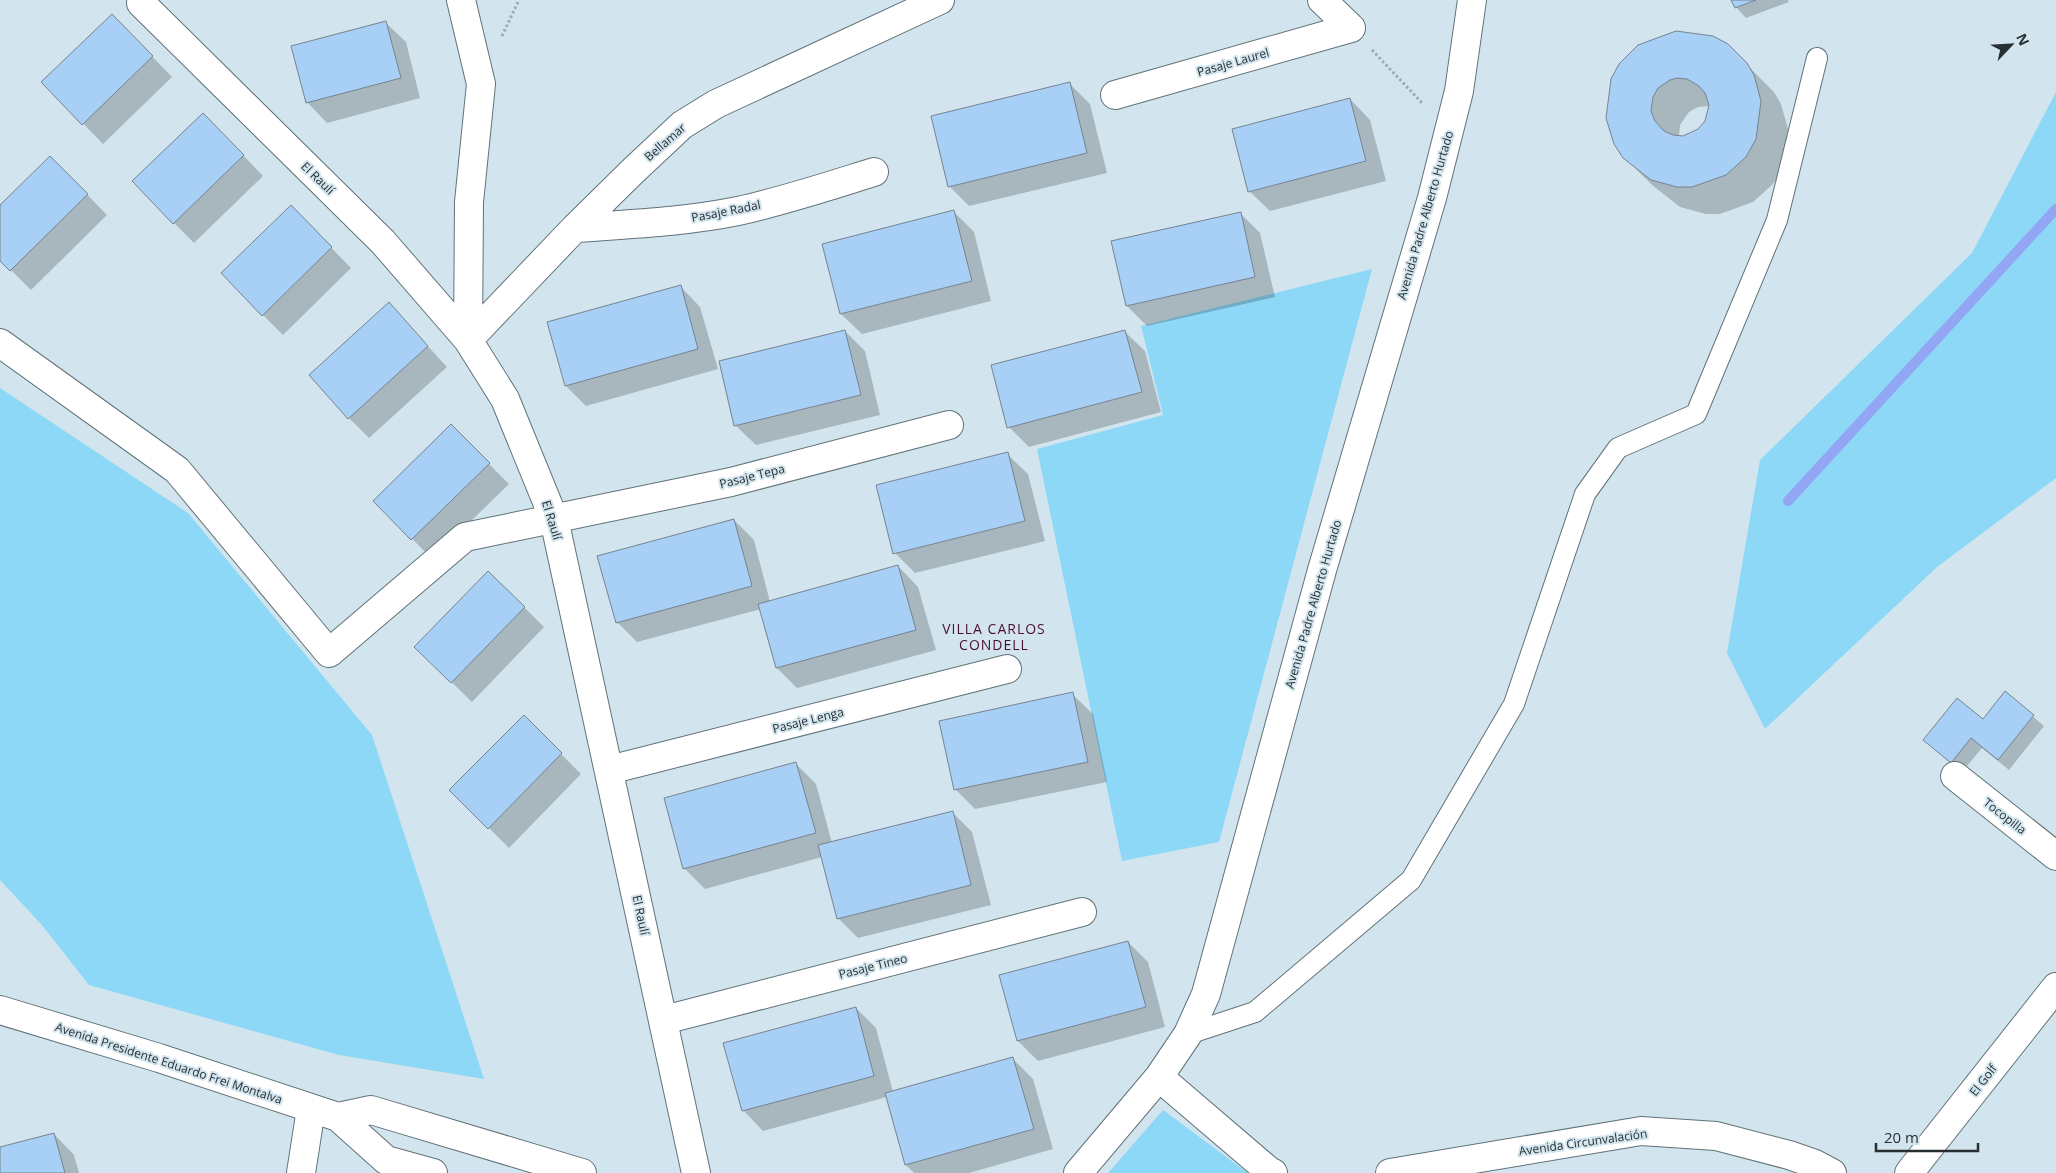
<svg xmlns="http://www.w3.org/2000/svg" width="2056" height="1173" font-family="'Open Sans',sans-serif">
	<style>
		.green { fill: #8cd8f6 }
		.shadow { fill: #0003; fill-rule: evenodd }
		.lines { fill: none; stroke-linecap: round; stroke-linejoin: round }
		.stream { stroke: #93a6f3; stroke-width: 10 }
		.building { fill: #a8cff5; stroke: #77838f; fill-rule: evenodd }
		.lane-casing { stroke: #617279; stroke-width: 22 }
		.street-casing { stroke: #617279; stroke-width: 30 }
		.secondary-casing { stroke: #617279; stroke-width: 30 }
		.path { stroke: #9babb2; stroke-width: 3; stroke-dasharray: 2.5 2.5; stroke-linecap: butt }
		.lane { stroke: #fff; stroke-width: 20 }
		.street { stroke: #fff; stroke-width: 28 }
		.secondary { stroke: #fff; stroke-width: 28 }
		.labels { text-anchor: middle; dominant-baseline: central; stroke-width: 4; stroke-linejoin: round; paint-order: stroke }
		.street-label { font-size: 12px; fill: #272f32; stroke: #d2e5ee }
		.neighbourhood-label { font-size: 14px; letter-spacing: 1px; fill: #4a0e36; stroke: #d2e5ee }
	</style>
	<rect width="100%" height="100%" fill="#d2e5ee"/>
	<path class="green" d="M 2056,92 L 2056,478 L 1937,567 L 1765,729 L 1727,653 L 1760,460 L 1972,253 Z
		M 1372,269 L 1219,842 L 1122,861 L 1037,449 L 1163,415 L 1141,326 Z
		M 0,388 L 188,513 L 372,735 L 484,1079 L 339,1055 L 89,985 L 41,924 L 0,880 Z
		M 1163,1110 L 1248,1173 L 1108,1173 Z"/>
	<path class="shadow" d="M 1733,0 L 1788,0 L 1789,2 L 1746,18 L 1736,7 Z
		M 385,22 L 406,42 L 420,98 L 327,123 L 307,102 Z
		M 132,36 L 172,77 L 103,144 L 43,82 Z
		M 1727,45 L 1774,92 L 1781,104 L 1788,129 L 1783,167 L 1773,184 L 1753,202 L 1720,214 L 1706,214 L 1680,207 L 1652,185 L 1624,157 L 1607,118 ZM 1710,106 L 1709,115 L 1699,130 L 1684,137 L 1679,136 L 1680,125 L 1689,112 L 1698,107 Z
		M 1069,83 L 1090,104 L 1107,173 L 969,206 L 949,186 Z
		M 1350,99 L 1370,120 L 1386,181 L 1270,211 L 1249,191 Z
		M 223,134 L 263,176 L 194,243 L 174,223 Z
		M 70,177 L 107,215 L 31,290 L 0,259 L 0,206 Z
		M 954,212 L 974,232 L 991,301 L 862,334 L 841,314 Z
		M 1240,213 L 1260,233 L 1275,297 L 1147,326 L 1127,306 Z
		M 311,227 L 351,268 L 283,335 L 263,315 Z
		M 680,286 L 700,307 L 718,369 L 586,406 L 566,386 Z
		M 389,304 L 447,367 L 369,438 L 349,418 Z
		M 845,331 L 865,351 L 880,415 L 756,445 L 735,425 Z
		M 1124,331 L 1145,351 L 1161,412 L 1029,447 L 1009,427 Z
		M 451,426 L 509,484 L 432,559 L 375,501 Z
		M 1007,454 L 1028,474 L 1045,541 L 915,573 L 895,553 Z
		M 734,520 L 754,540 L 770,602 L 898,566 L 918,587 L 936,650 L 797,688 L 777,668 L 761,609 L 637,642 L 617,622 Z
		M 524,607 L 544,627 L 472,702 L 436,667 Z
		M 2005,693 L 2044,726 L 2009,770 L 1982,748 L 1962,772 L 1925,740 L 1983,720 Z
		M 1072,694 L 1093,714 L 1107,782 L 975,809 L 955,789 Z
		M 524,717 L 581,774 L 509,848 L 451,790 Z
		M 796,764 L 816,784 L 832,843 L 952,812 L 972,832 L 991,905 L 858,938 L 838,918 L 822,857 L 705,889 L 684,868 Z
		M 1128,942 L 1148,962 L 1165,1027 L 1038,1061 L 1018,1041 Z
		M 856,1008 L 876,1028 L 893,1092 L 1013,1059 L 1033,1079 L 1053,1149 L 969,1173 L 914,1173 L 906,1165 L 887,1097 L 763,1131 L 743,1110 Z
		M 54,1134 L 74,1155 L 79,1173 L 0,1173 L 0,1148 Z"/>
	<g class="lines">
		<path class="stream" d="M 1788,501 L 2056,209"/>
	</g>
	<path class="building" d="M 1731,0 L 1756,0 L 1735,8 Z
		M 112,14 L 153,56 L 82,125 L 41,82 Z
		M 386,21 L 401,78 L 306,103 L 291,46 Z
		M 1676,31 L 1713,36 L 1728,44 L 1747,63 L 1754,75 L 1761,101 L 1756,139 L 1746,157 L 1726,175 L 1692,187 L 1677,187 L 1651,180 L 1623,158 L 1614,144 L 1606,118 L 1611,79 L 1619,64 L 1638,45 ZM 1677,78 L 1687,79 L 1699,86 L 1705,93 L 1709,105 L 1705,121 L 1698,129 L 1683,136 L 1673,135 L 1664,131 L 1655,121 L 1651,111 L 1653,97 L 1658,88 L 1670,80 Z
		M 1070,82 L 1087,153 L 948,187 L 931,116 Z
		M 1350,98 L 1366,161 L 1248,192 L 1232,129 Z
		M 203,113 L 244,155 L 173,224 L 132,181 Z
		M 50,156 L 88,194 L 10,271 L 0,261 L 0,205 Z
		M 291,205 L 332,247 L 262,316 L 221,273 Z
		M 954,210 L 972,281 L 840,314 L 822,244 Z
		M 1241,212 L 1255,277 L 1126,306 L 1111,241 Z
		M 681,285 L 698,349 L 565,386 L 547,322 Z
		M 389,302 L 428,346 L 348,419 L 309,375 Z
		M 845,330 L 861,395 L 734,426 L 719,361 Z
		M 1125,330 L 1142,392 L 1007,428 L 991,365 Z
		M 451,424 L 490,463 L 411,540 L 373,501 Z
		M 1008,452 L 1025,521 L 893,554 L 876,485 Z
		M 734,519 L 752,586 L 616,623 L 597,556 Z
		M 898,565 L 916,630 L 776,668 L 758,604 Z
		M 488,571 L 525,607 L 451,683 L 414,647 Z
		M 2005,691 L 2034,715 L 1998,760 L 1971,738 L 1951,763 L 1923,740 L 1957,698 L 1983,719 Z
		M 1073,692 L 1088,762 L 954,790 L 939,721 Z
		M 524,715 L 562,753 L 488,829 L 449,790 Z
		M 796,762 L 816,833 L 683,869 L 664,798 Z
		M 953,811 L 971,885 L 837,919 L 818,845 Z
		M 1128,941 L 1146,1007 L 1017,1041 L 999,975 Z
		M 856,1007 L 874,1076 L 742,1111 L 723,1043 Z
		M 1013,1057 L 1034,1129 L 905,1165 L 885,1093 Z
		M 54,1133 L 65,1173 L 0,1173 L 0,1147 Z"/>
	<g class="lines">
		<defs>
			<path id="lane" d="M 1188,1034 L 1255,1012 L 1411,880 L 1514,704 L 1585,494 L 1618,448 L 1696,414 L 1777,220 L 1817,58"/>
			<path id="street" d="M 461,0 L 481,84 L 469,202 L 468,340
				M 1322,0 L 1351,28
				M 141,3 L 383,242 L 468,340 L 505,399 L 554,519 L 696,1173
				M 1115,95 L 1351,28
				M 575,228 C 629,224 684,222 738,211 C 784,201 829,186 874,172
				M 468,340 L 575,228 L 634,170 L 682,125 L 716,104 L 940,0
				M 0,343 L 177,470 L 329,653 L 465,537 L 731,482 L 949,425
				M 609,770 L 1007,669
				M 1955,776 L 2056,856
				M 664,1020 L 1082,912
				M 301,1173 L 311,1109
				M 1909,1173 L 2056,987"/>
			<path id="secondary" d="M 0,1010 L 159,1058 L 338,1117 L 386,1160 L 433,1173
				M 1159,1077 L 1269,1171 L 1273,1173
				M 338,1117 L 371,1110 L 582,1173
				M 1078,1173 L 1159,1077 L 1188,1034 L 1206,994 L 1322,570 L 1432,198 L 1459,91 L 1472,0
				M 1390,1173 L 1641,1131 L 1716,1136 L 1789,1155 L 1815,1164 L 1832,1173"/>
		</defs>
		<use href="#lane" class="lane-casing"/>
		<use href="#street" class="street-casing"/>
		<use href="#secondary" class="secondary-casing"/>
		<path class="path" d="M 502,36 L 519,0
			M 1372,50 L 1423,104"/>
		<use href="#lane" class="lane"/>
		<use href="#street" class="street"/>
		<use href="#secondary" class="secondary"/>
	</g>
	<g class="labels">
		<g class="street-label">
			<text transform="translate(1233 62) rotate(-16)">Pasaje Laurel</text>
			<text transform="translate(665 142) rotate(-41)">Bellamar</text>
			<text transform="translate(318 178) rotate(44)">El Raulí</text>
			<text transform="translate(726 211) rotate(-11)">Pasaje Radal</text>
			<text transform="translate(1425 215) rotate(-74)">Avenida Padre Alberto Hurtado</text>
			<text transform="translate(752 476) rotate(-14)">Pasaje Tepa</text>
			<text transform="translate(552 520) rotate(73)">El Raulí</text>
			<text transform="translate(1313 604) rotate(-74)">Avenida Padre Alberto Hurtado</text>
			<text transform="translate(808 720) rotate(-14)">Pasaje Lenga</text>
			<text transform="translate(2005 816) rotate(38)">Tocopilla</text>
			<text transform="translate(641 915) rotate(78)">El Raulí</text>
			<text transform="translate(873 966) rotate(-14)">Pasaje Tineo</text>
			<text transform="translate(169 1063) rotate(18)">Avenida Presidente Eduardo Frei Montalva</text>
			<text transform="translate(1983 1080) rotate(-52)">El Golf</text>
			<text transform="translate(1583 1142) rotate(-8)">Avenida Circunvalación</text>
		</g>
		<g class="neighbourhood-label">
			<text x="994" y="628">VILLA CARLOS<tspan x="994" dy="16">CONDELL</tspan></text>
		</g>
	</g>
	<g transform="translate(2011 45) rotate(65)" stroke="#d2e5ee" stroke-width="4" paint-order="stroke">
	<path d="M0-4L9 19L0 12L-9 19Z" fill="#272f32"/>
	<text y="-8" font-size="14" font-weight="bold" text-anchor="middle" fill="#272f32">N</text>
	</g>
	<path d="M1876 1143v8h102v-8" fill="none" stroke="#272f32" stroke-width="2.5"/>
	<text x="1884" y="1143" font-size="15" fill="#272f32" stroke="#d2e5ee" stroke-width="4" paint-order="stroke">20 m</text>
</svg>
